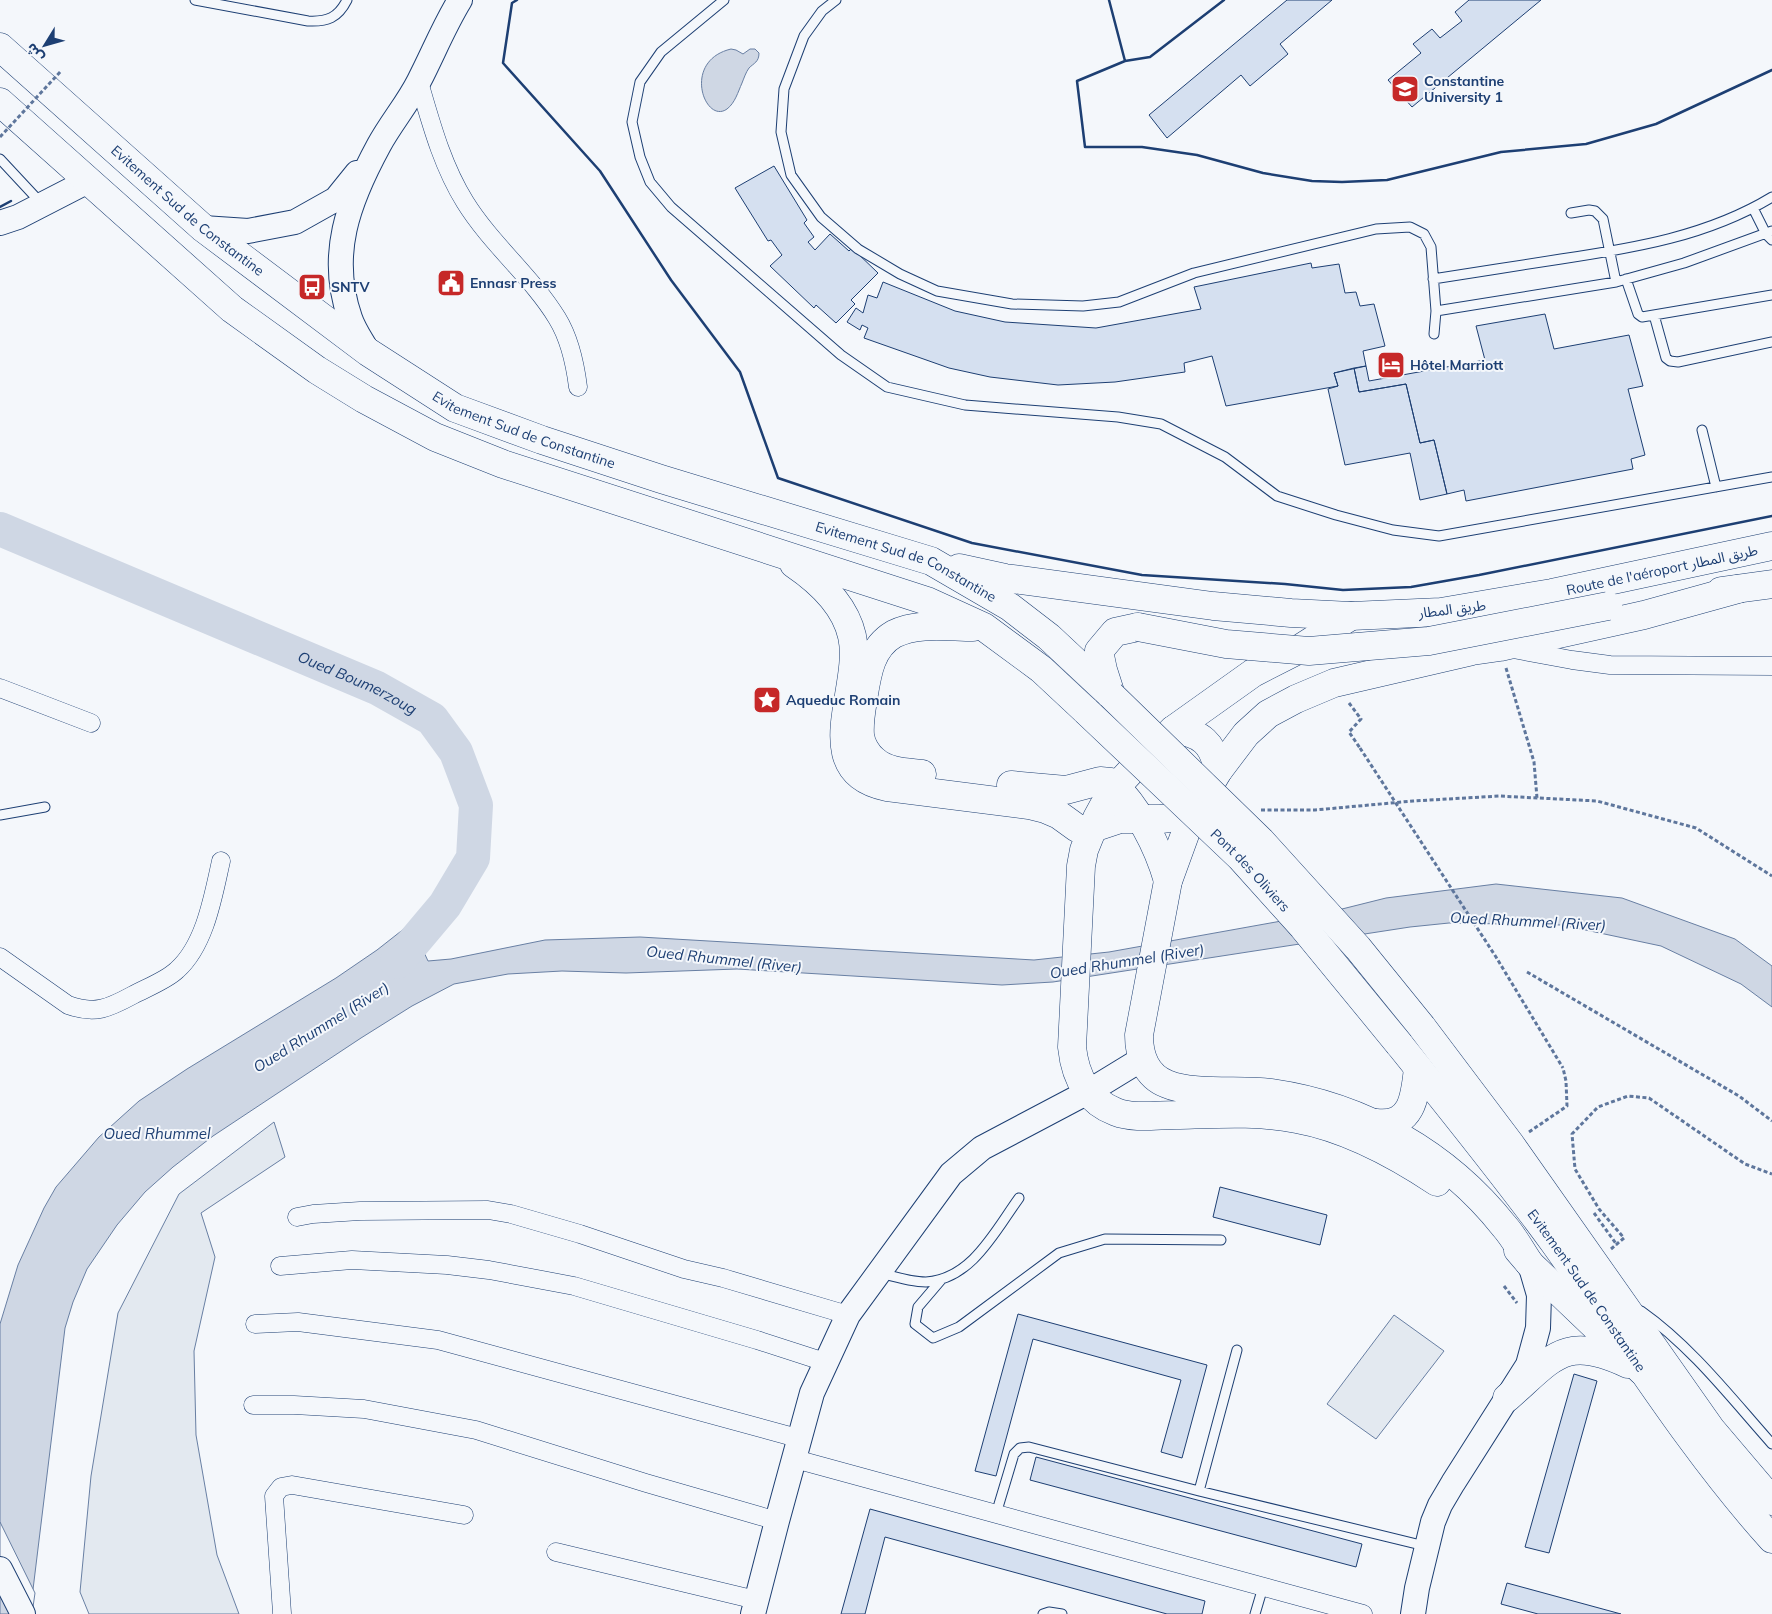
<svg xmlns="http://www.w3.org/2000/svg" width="1772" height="1614" font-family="Mulish,'Noto Sans Arabic',sans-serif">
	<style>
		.green { fill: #e3e9f0; stroke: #687fa3 }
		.water { fill: #cfd7e4; stroke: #687fa3 }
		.pier { fill: #f4f7fb; stroke: #687fa3 }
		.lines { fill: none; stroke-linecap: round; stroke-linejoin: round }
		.river { stroke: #cfd7e4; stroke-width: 34 }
		.building { fill: #d5e0f0; stroke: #1d3f73 }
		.lane-casing { stroke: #1d3f73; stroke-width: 11 }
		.street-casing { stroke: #1d3f73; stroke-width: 19 }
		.secondary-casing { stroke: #1d3f73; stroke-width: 26 }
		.highway-casing { stroke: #1d3f73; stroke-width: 29 }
		.path { stroke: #5e769c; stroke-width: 3; stroke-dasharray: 4 2.5; stroke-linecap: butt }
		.lane { stroke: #f4f7fb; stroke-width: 9 }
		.street { stroke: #f4f7fb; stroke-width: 18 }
		.secondary { stroke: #f4f7fb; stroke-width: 24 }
		.highway { stroke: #f4f7fb; stroke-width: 28 }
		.highway-bridge-casing { stroke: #1d3f73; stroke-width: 29; stroke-linecap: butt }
		.path-bridge { stroke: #5e769c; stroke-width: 3; stroke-dasharray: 4 2.5; stroke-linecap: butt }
		.highway-bridge { stroke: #f4f7fb; stroke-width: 28 }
		.wall { stroke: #1d3f73; stroke-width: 2.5 }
		.labels { text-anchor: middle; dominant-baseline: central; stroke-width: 4; stroke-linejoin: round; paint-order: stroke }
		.poi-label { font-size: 14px; font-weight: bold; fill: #1d3f73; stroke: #f4f7fb; text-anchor: start }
		.street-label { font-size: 14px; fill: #1d3f73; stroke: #f4f7fb }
		.water-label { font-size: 15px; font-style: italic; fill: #1d3f73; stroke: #f4f7fb }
	</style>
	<rect width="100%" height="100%" fill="#f4f7fb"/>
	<path class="green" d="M 274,1122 L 285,1157 L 201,1213 L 215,1257 L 194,1351 L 196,1435 L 217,1555 L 239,1614 L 89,1614 L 80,1592 L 91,1476 L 118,1313 L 179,1194 Z
		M 1394,1315 L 1444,1351 L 1376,1439 L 1327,1404 Z"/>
	<path class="water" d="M 731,49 L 736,50 L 743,54 L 750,49 L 755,49 L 759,53 C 759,62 754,63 749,68 C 746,72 744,78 742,83 C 738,92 735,103 727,109 C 705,125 681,61 731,49 Z
		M 1496,884 L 1622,898 L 1735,939 L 1772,966 L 1772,1007 L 1741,984 L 1661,946 L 1562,925 L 1449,923 L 1410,927 L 1053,982 L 1002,985 L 737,969 L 626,973 L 562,971 L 508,974 L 454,984 L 412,1006 L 361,1038 L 213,1136 L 173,1167 L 145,1192 L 117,1225 L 87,1269 L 73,1302 L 65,1328 L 30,1614 L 0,1614 L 0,1324 L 18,1265 L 44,1208 L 56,1187 L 99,1137 L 139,1101 L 187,1069 L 336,978 L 377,950 L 419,917 L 434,934 L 422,948 L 428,961 L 451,959 L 545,940 L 640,937 L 1034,960 L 1109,952 L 1326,913 L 1386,898 Z"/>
	<path class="pier" d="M 0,1522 L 35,1593 L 32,1614 L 0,1592 Z"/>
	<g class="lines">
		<path class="river" id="s1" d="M 0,529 L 377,688 L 432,719 L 456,752 L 476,805 L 473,858 L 445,905 L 397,962"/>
	</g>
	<path class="building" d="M 1287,0 L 1332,0 L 1280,44 L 1288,54 L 1250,86 L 1241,75 L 1167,138 L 1149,115 Z
		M 1469,0 L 1541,0 L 1412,107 L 1388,80 L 1421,53 L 1413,44 L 1432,29 L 1440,38 L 1462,21 L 1455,12 Z
		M 774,166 L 807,220 L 804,223 L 814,237 L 808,242 L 815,250 L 830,234 L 849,251 L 852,248 L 878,273 L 851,300 L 855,304 L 836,323 L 816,305 L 814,308 L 770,266 L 782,255 L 771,240 L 768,241 L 735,188 Z
		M 1311,263 L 1312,268 L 1339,264 L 1345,293 L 1356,292 L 1360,306 L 1374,304 L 1385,346 L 1363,351 L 1366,366 L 1334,373 L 1338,386 L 1226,406 L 1212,356 L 1184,363 L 1185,372 L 1115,382 L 1058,385 L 990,377 L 949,368 L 864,338 L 868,328 L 862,325 L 860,330 L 847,322 L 856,308 L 863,313 L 868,295 L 877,298 L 883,282 L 955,311 L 1005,322 L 1096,328 L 1201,309 L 1194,287 Z
		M 1545,314 L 1554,349 L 1629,335 L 1643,386 L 1628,389 L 1645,455 L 1631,459 L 1633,469 L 1466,501 L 1464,490 L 1447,494 L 1434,440 L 1420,443 L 1406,384 L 1359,392 L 1354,368 L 1366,366 L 1369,381 L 1485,360 L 1476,326 Z
		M 1354,368 L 1359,392 L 1406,384 L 1420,443 L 1434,440 L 1447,494 L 1420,500 L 1410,453 L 1345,465 L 1328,389 L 1338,386 L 1334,373 Z
		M 1220,1187 L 1327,1215 L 1320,1245 L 1213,1217 Z
		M 1018,1314 L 1207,1365 L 1182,1458 L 1161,1452 L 1181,1380 L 1033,1339 L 996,1476 L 975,1471 Z
		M 1574,1374 L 1597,1381 L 1549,1553 L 1525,1547 Z
		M 1036,1457 L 1362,1544 L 1356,1567 L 1030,1480 Z
		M 870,1509 L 1205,1601 L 1202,1614 L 1167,1614 L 885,1537 L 865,1614 L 841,1614 Z
		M 1507,1583 L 1621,1614 L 1538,1614 L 1501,1604 Z"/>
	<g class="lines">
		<defs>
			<path id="lane" d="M 195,0 L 308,21 C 327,22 338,18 347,0
				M 724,0 L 661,52 L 640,82 L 632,122 L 640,157 L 650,182 L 671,207 L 841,355 L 887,387 L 965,405 L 1118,417 L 1161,424 L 1225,457 L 1277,496 L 1336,515 L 1393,530 L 1439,536 L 1772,477
				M 836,0 L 822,11 L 804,36 L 784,89 L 781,132 L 791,175 L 821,217 L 858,249 L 900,274 L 937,291 L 1012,304 L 1083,306 L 1119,302 L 1194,273 L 1376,229 L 1410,227 L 1424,234 L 1431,247 L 1436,311 L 1434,334
				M 0,159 L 41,203
				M 1753,208 L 1766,234 L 1772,240
				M 1571,213 L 1589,210 L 1595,211 L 1603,219 L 1616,282
				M 1433,279 C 1476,272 1518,266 1561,259 C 1634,248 1708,236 1772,197
				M 1626,279 L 1638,314 L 1642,317 L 1772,295
				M 1436,311 L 1616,282 L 1684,263 L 1772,231
				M 1654,315 L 1666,358 L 1670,361 L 1678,362 L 1772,342
				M 1702,430 L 1716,487
				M 0,815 L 45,807
				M 881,1273 C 895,1277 911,1282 926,1282 C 972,1279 995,1231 1019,1198
				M 941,1280 L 918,1307 L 915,1324 L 933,1338 L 959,1327 L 1059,1253 L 1105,1239 L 1221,1240
				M 1641,1311 C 1692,1347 1731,1398 1772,1444
				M 1199,1491 L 1237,1350
				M 996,1514 L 1014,1454 L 1020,1448 L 1029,1447 L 1199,1491 L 1425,1546
				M 1043,1614 L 1049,1612 L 1062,1614
				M 1255,1614 L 1263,1587"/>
			<path id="street" d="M 419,82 C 431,123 442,165 465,202 C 491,244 532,277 557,318 C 570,339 575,363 578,387
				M 1513,649 L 1572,660 L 1610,665 L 1772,666
				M 0,688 L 91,723
				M 0,957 L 68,1005 C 95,1015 109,1008 133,995 C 146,988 167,980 177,970 C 205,945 213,897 221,861
				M 297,1217 L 313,1214 L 360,1211 L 488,1210 L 511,1214 L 580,1234 L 684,1269 L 723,1278 L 848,1315
				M 280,1266 L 352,1260 L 447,1265 L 489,1270 L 574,1286 L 757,1340 L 825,1362
				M 255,1324 L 298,1322 L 438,1340 L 801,1439
				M 253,1405 L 294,1405 L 364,1409 L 476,1430 L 646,1483 L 777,1521
				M 795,1459 L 1363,1614
				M 556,1552 L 756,1600
				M 282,1613 L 274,1496 L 281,1487 L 292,1485 L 464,1515"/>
			<path id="secondary" d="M 0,223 L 18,217 L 88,181
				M 203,228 L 248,231 L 295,222 L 336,199 L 357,173
				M 368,352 C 362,341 354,330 350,318 C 328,255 348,202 379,145 C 391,123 408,103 419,81 C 433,54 444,26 460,0
				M 0,1569 L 23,1614
				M 753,1614 L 777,1521 L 812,1393 L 848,1315 L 951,1174 L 982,1148 L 1088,1092 L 1142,1059
				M 1413,1614 L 1417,1588 L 1433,1522 L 1440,1505 L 1453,1483 L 1528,1365 L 1538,1328 L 1539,1295 L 1530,1264"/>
			<g id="highway">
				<path id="s2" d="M 0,47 L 203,228 L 368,352 L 455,408 L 542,440 L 661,479 L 931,561 L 1010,607 L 1049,637 L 1111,695"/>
				<path d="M 0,102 L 232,309 L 317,370 L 364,399 L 435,437 L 503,464 L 927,601 L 984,627 L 1041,669 L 1086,711"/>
				<path d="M 794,564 C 819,581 845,605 852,636 C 864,688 809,771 887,787 L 1029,805 L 1045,809 L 1059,815 L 1077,828 L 1087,830 L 1120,819 L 1161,819 L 1192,815"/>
				<path d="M 959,568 L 1005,578 L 1213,606 L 1291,613 L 1351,616 L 1441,612 L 1552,593 L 1772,546"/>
				<path d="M 1721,591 L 1772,584"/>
				<path d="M 1351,616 L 1296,651 L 1253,673 L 1173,730 L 1144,757 L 1116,787 L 1103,807 L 1097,818 L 1084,850 L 1081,866 L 1072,1047 C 1075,1076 1087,1101 1116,1112 C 1134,1119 1157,1115 1176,1115 C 1216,1114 1257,1111 1297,1119 C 1347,1128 1395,1154 1437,1182"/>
				<path d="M 1111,695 L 1103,670 L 1099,651 L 1115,632 L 1138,627"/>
				<path d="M 1173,730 C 1201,732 1214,744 1218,771"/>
				<path d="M 922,774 C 905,772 888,772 875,761 C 867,755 861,744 860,735 C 859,723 861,712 863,700 C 867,675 870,648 894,634 C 918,622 948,627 973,627"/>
				<path d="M 1011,785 L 1066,790 L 1100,781 L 1111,782 C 1138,807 1158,846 1168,881"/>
				<path d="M 1422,1027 L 1511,1145 L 1711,1429 L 1772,1501"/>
				<path id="s3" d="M 1399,1044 C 1452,1110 1505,1175 1555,1244 C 1626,1343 1690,1448 1772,1539"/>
				<path d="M 1376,1123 C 1413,1127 1415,1096 1418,1068"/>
				<path d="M 1518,1250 L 1530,1264 L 1642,1371"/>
				<path d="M 1530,1264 C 1521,1251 1514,1237 1504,1226 C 1447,1154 1363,1106 1272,1093 C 1243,1089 1192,1095 1167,1084 C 1146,1076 1139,1055 1139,1035 L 1168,881 L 1192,815 L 1218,771 L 1246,734 L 1268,714 L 1296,699 L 1334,683 L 1472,651 L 1500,647 L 1644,615 L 1738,589"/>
				<path d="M 1507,1398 C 1554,1357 1564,1334 1628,1364"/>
			</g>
		</defs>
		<use href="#lane" class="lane-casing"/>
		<use href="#street" class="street-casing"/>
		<use href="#secondary" class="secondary-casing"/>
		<use href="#highway" class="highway-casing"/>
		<path class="path" d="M 1506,668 L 1534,762 L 1537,798
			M 1349,703 L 1361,719 L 1349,732 L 1360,748
			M 1261,810 L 1315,810 L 1413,801 L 1499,796 L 1597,801 L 1696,828 L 1772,876
			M 1527,972 L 1739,1096 L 1772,1121
			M 1529,1132 L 1567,1106 L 1566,1081 L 1563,1068
			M 1594,1213 L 1617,1245
			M 1611,1249 L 1624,1238 L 1599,1209 L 1575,1169 L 1572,1134 L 1598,1107 L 1628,1096 L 1649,1098 L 1745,1164 L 1772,1174
			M 1504,1286 L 1517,1303"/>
		<use href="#lane" class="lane"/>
		<use href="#street" class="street"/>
		<use href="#secondary" class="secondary"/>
		<use href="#highway" class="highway"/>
		<defs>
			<g id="highway-bridge">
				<path d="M 1138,627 L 1226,644 L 1309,651 L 1429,641 L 1608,606"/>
				<path d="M 1111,695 L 1261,841 L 1358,948 L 1422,1027"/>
				<path id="s4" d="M 1086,711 L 1240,857 L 1303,927 L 1399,1044"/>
			</g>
		</defs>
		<use href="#highway-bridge" class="highway-bridge-casing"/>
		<path class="path-bridge" d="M 0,137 L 61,71
			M 1360,748 L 1496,957 L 1563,1068"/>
		<use href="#highway-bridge" class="highway-bridge"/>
		<path class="wall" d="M 517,0 L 512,3 L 503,63 L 600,171 L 671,280 L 740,372 L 778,478 L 972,543 L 1142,575 L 1285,584 L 1343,590 L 1411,587 L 1479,575 L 1772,516
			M 1109,0 L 1125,61
			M 1224,0 L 1150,57 L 1125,61 L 1077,81 L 1085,147 L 1142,147 L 1197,155 L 1263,173 L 1312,181 L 1342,182 L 1387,180 L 1501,152 L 1586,144 L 1656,124 L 1772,70
			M 0,207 L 11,201"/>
	</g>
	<defs>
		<symbol id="university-square" viewBox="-11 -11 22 22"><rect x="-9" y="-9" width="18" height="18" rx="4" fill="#c62828" stroke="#f4f7fb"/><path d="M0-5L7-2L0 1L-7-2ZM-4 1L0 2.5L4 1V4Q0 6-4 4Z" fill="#fff"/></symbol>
		<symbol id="civic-square" viewBox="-11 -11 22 22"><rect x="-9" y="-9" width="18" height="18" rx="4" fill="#c62828" stroke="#f4f7fb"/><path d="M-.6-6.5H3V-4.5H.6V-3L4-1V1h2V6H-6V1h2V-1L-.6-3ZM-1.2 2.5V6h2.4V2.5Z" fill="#fff"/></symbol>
		<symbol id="bus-square" viewBox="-11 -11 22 22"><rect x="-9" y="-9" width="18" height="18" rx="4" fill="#c62828" stroke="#f4f7fb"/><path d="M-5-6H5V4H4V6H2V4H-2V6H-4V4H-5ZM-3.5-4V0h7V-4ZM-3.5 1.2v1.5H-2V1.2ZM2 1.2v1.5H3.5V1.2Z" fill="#fff"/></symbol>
		<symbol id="hotel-square" viewBox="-11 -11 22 22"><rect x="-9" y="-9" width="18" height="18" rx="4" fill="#c62828" stroke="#f4f7fb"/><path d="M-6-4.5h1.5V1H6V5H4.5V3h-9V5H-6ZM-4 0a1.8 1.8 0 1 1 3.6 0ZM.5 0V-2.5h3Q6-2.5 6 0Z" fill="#fff"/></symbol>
		<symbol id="sight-square" viewBox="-11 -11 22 22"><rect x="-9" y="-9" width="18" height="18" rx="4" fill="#c62828" stroke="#f4f7fb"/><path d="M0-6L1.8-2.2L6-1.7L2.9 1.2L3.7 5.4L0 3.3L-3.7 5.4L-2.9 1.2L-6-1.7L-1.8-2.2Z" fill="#fff"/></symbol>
	</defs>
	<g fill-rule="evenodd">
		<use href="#university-square" x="1389" y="73" width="32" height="32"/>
		<use href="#civic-square" x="435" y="267" width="32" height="32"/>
		<use href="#bus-square" x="296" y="271" width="32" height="32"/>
		<use href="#hotel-square" x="1375" y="349" width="32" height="32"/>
		<use href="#sight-square" x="751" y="684" width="32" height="32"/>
	</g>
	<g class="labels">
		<g class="poi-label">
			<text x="1424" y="81">Constantine<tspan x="1424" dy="16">University 1</tspan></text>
			<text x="470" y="283">Ennasr Press</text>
			<text x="331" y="287">SNTV</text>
			<text x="1410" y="365">Hôtel Marriott</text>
			<text x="786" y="700">Aqueduc Romain</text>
		</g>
		<g class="street-label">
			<text stroke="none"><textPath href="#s2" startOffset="249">Evitement Sud de Constantine</textPath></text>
			<text stroke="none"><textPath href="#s2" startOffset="654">Evitement Sud de Constantine</textPath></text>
			<text stroke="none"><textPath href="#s2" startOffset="1059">Evitement Sud de Constantine</textPath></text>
			<text transform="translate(1662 570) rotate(-12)">Route de l'aéroport طريق المطار</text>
			<text transform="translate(1452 609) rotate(-7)">طريق المطار</text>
			<text stroke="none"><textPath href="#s4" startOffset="229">Pont des Oliviers</textPath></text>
			<text stroke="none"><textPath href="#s3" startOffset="310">Evitement Sud de Constantine</textPath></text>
		</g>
		<g class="water-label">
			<text stroke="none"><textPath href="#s1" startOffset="389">Oued Boumerzoug</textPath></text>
			<text transform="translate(1528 921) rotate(3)">Oued Rhummel (River)</text>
			<text transform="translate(724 959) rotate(6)">Oued Rhummel (River)</text>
			<text transform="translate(1127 961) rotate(-9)">Oued Rhummel (River)</text>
			<text transform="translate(321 1027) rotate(-32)">Oued Rhummel (River)</text>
			<text x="157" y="1133">Oued Rhummel</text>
		</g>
	</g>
	<g transform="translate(45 45) rotate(233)" stroke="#f4f7fb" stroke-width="4" paint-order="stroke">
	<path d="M0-4L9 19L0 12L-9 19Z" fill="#1d3f73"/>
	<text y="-8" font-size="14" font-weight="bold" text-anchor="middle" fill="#1d3f73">ش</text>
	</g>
</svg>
